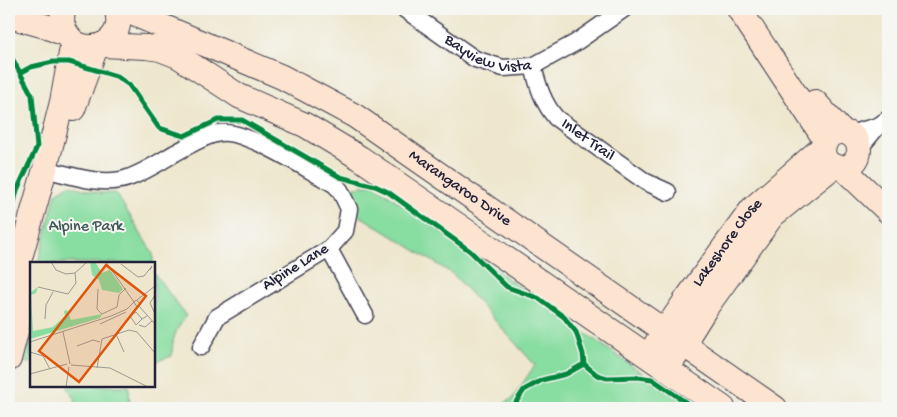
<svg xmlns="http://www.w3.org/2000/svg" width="897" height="417" font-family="'Gochi Hand',sans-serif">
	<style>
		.green { fill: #88dda0; stroke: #55806e }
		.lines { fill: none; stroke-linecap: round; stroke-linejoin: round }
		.street-casing { stroke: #414051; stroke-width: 19 }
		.secondary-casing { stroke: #414051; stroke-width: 26 }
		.street { stroke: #fff; stroke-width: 16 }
		.secondary { stroke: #fde4d1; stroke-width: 24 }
		.cycleway-casing { stroke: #f6f6f2; stroke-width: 8 }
		.cycleway { stroke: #00873e; stroke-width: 5 }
		.labels { text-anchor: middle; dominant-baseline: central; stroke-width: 4; stroke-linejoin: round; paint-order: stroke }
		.street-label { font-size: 16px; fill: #22223b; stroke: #f6f6f2 }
		.park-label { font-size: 16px; fill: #415a59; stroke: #f6f6f2 }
		.inset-road { fill: none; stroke: #9c9893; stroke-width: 1 }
		.view { fill: #de560e; fill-opacity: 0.15; stroke: #de560e; stroke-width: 2.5 }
		.inset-edge { fill: none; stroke: #22223b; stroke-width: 2.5 }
	</style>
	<rect width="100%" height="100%" fill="#f6f6f2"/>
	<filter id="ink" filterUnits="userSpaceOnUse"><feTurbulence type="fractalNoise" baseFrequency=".02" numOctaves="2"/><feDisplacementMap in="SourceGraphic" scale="10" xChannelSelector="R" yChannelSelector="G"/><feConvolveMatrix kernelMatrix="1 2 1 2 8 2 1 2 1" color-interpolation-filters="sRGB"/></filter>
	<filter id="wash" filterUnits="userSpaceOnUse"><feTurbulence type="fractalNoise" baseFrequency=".0096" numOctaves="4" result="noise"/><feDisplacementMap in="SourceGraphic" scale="20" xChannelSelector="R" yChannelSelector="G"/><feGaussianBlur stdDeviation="1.12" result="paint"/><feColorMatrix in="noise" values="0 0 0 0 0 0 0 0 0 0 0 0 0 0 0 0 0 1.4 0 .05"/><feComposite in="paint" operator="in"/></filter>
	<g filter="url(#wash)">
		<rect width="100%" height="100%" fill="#eee7ce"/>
		<path class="green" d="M 373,184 L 692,408 L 497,408 L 513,398 L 535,365 L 453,274 L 349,209 L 340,190 Z
			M 69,185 L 100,193 L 116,193 L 153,254 L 153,263 L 38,263 L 56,193 Z
			M 154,273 L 186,316 C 175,331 172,338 172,356 L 160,360 L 154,365 Z
			M 31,292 L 31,363 L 14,361 Z
			M 67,386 L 129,386 L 130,408 L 73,408 L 76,400 Z"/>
	</g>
	<g filter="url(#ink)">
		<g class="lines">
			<defs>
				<g id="street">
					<path id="s1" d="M 404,9 L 475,59 L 503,68 L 533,66 L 575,43 L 624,9"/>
					<path id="s2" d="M 533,66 C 538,86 543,103 556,118 L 646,182 L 668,192"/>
					<path d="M 849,134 L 878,126 L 888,119"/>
					<path d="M 859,149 L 878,126"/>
					<path d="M 45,169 C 70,175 103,187 128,178 C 145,172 160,162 175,153 C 189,146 204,135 220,133 C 246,129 309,171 334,184 L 340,190 L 349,209 L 345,231 L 329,249 L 217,317 L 201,347"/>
					<path d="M 329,249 L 365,315"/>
				</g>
				<g id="secondary">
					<path d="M 64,9 C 62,15 61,22 64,28 C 78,64 130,44 116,9"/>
					<path id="s3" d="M 122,9 L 282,77 L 355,116 L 775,408"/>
					<path d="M 739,9 L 826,141"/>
					<path d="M 9,16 L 45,26 L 67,35"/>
					<path d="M 102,45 L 146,47 L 160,49 L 178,56 L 239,96 L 305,125 L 360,158 L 723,408"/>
					<path d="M 815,102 L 842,132"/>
					<path d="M 73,109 L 96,47"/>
					<circle cx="841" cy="150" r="18"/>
					<path d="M 843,168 L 888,211"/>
					<path d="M 9,297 L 45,169 L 62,102 L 73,42"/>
					<path id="s4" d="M 656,344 L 688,297 L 752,209 L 824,146"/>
					<path d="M 675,357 L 705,309 L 772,216 L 834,166"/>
					<path d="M 9,359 L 30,277"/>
				</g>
			</defs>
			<use href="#street" class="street-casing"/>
			<use href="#secondary" class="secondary-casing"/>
			<use href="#street" class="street"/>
			<use href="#secondary" class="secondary"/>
			<defs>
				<path id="cycleway" d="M 9,57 L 13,60 L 32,95 L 37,147 L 17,190 L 11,215 L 9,250
					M 20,73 L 31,67 L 53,62 L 69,62 L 116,76 L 129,85 L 159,128 L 184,136 L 218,120 L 242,120 L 340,177 L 375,186 L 388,192 L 470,251 L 507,287 L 538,298 L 564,317 L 576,332 L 583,354 L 584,364 L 597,375 L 607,378 L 638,377 L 652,379 L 694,408
					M 512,408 L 524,390 L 542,380 L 566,374 L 584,364"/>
			</defs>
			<use href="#cycleway" class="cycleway-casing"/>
			<use href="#cycleway" class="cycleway"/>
		</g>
	</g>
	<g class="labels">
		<g class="street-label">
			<text stroke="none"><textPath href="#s1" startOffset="98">Bayview Vista</textPath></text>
			<text stroke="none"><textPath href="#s2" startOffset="96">Inlet Trail</textPath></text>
			<text stroke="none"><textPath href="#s3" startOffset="384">Marangaroo Drive</textPath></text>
			<text stroke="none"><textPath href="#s4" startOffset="124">Lakeshore Close</textPath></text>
			<text transform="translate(296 268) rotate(-32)">Alpine Lane</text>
		</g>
		<g class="park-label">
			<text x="86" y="227">Alpine Park</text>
		</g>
	</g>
	<g transform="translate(30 262)">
		<rect width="125" height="125" fill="#eee7ce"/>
		<path d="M 60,0 L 65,0 L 72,11 L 80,8 L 93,27 L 89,31 L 72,28 L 69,18 L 62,13 ZM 8,25 L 6,31 L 1,33 L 3,69 L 23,65 L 35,54 L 34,49 L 37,48 L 41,58 L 72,52 L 70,56 L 0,77 L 0,31 Z" fill="#88dda0"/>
		<path class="inset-road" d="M 21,0 L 26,8 L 36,12 L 45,11 L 57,0M 76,0 L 104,40M 91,2 L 108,15 L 114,14 L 122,4 L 120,8M 8,25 L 38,32 L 46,21 L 45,11M 68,27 L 67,47 L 72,52 L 87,45 L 89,33 L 96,26M 125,33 L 120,41 L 125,52M 107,38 L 125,24M 109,44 L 125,62M 15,57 L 16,43 L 23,30M 112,57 L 106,63 L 100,54 L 106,50 L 112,57 L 117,54M 70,62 L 96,50M 109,63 L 115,65 L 122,59M 33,70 L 40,102M 86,72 L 94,90M 0,80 L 81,54 L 97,47 L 106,38 L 111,42 L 107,45 L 104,40M 47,84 L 63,78 L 70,80M 0,90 L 13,94 L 20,107M 41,103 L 80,106 L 118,125M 67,106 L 72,77 L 99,68 L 107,70 L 125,91M 0,112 L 37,102M 36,125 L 39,105"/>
		<path class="view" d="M 76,3 L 116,34 L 49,120 L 9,89 Z"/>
		<rect width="125" height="125" class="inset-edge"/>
	</g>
	<rect width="897" height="417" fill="none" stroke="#f6f6f2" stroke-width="30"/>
</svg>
